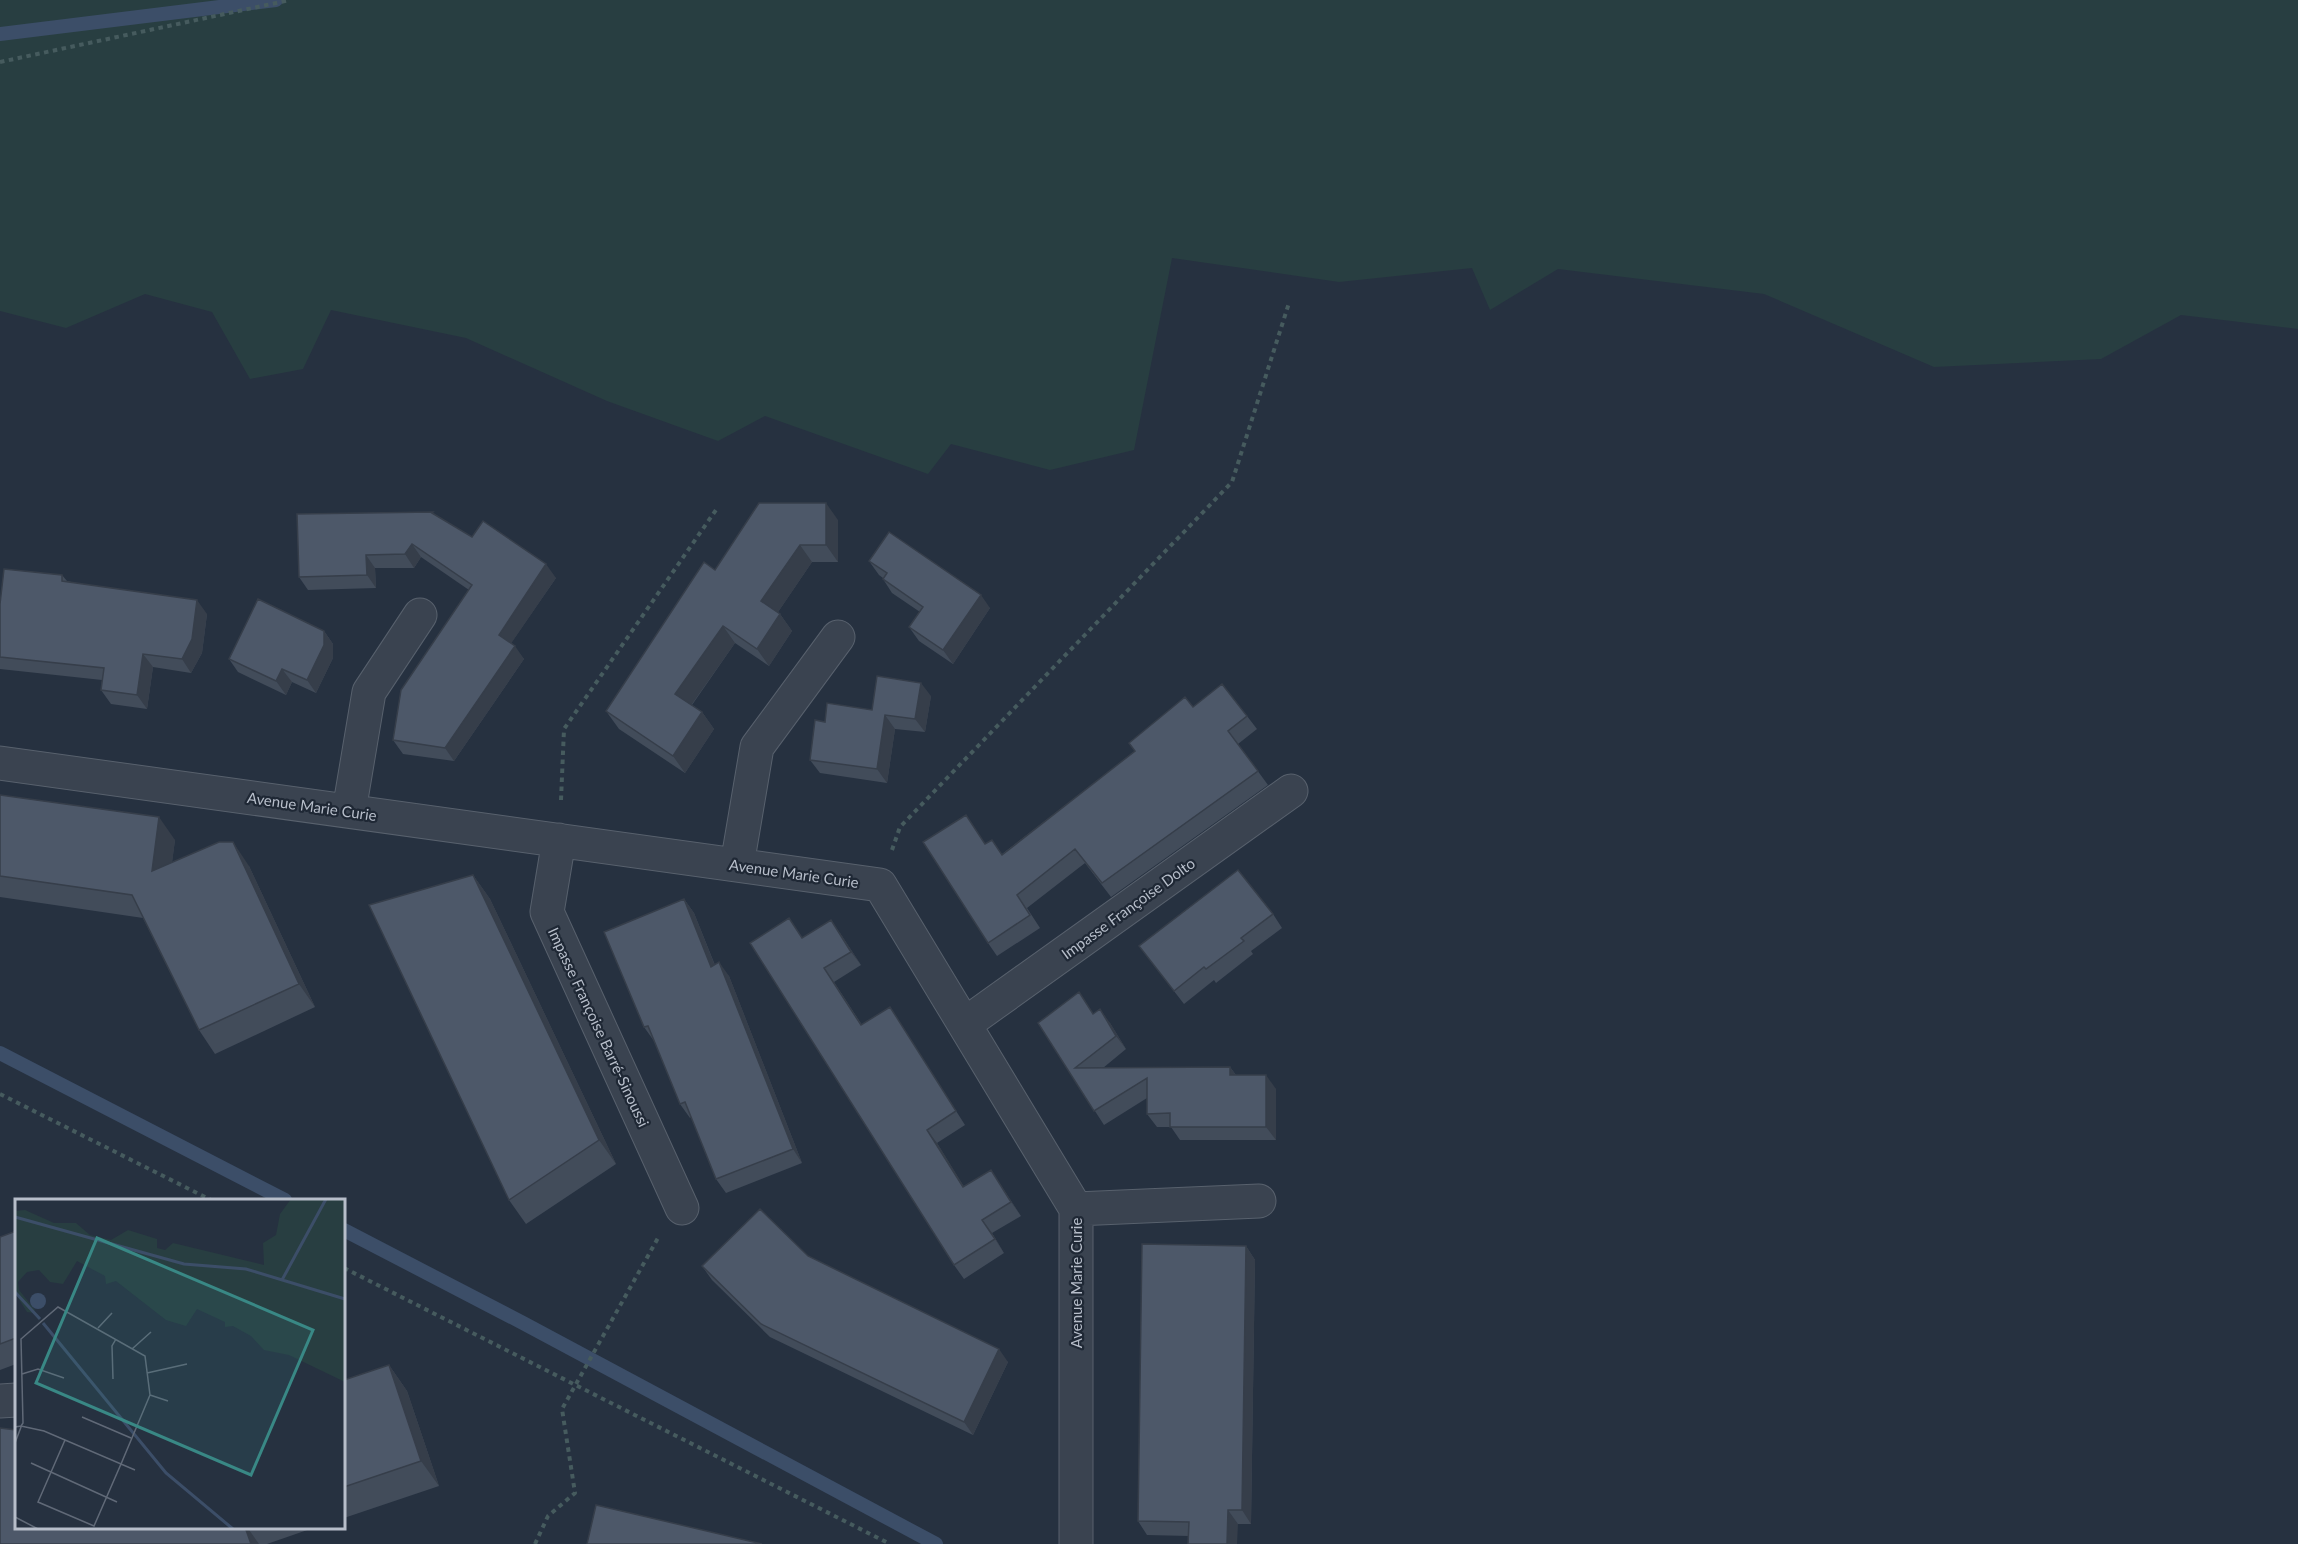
<svg xmlns="http://www.w3.org/2000/svg" width="2298" height="1544" font-family="Lato,sans-serif">
	<style>
		.green { fill: #283e41 }
		.lines { fill: none; stroke-linecap: round; stroke-linejoin: round }
		.stream { stroke: #3c4e68; stroke-width: 14 }
		.minor-casing { stroke: #58616d; stroke-width: 35 }
		.path { stroke: #465b5e; stroke-width: 4; stroke-dasharray: 4.5 4.5; stroke-linecap: butt }
		.minor { stroke: #3a4350; stroke-width: 33 }
		.wall { fill: #424c5a }
		.shaded-wall { fill: #363e4a }
		.building { fill: #4d5869; stroke: #363e4a; stroke-width: 1.5 }
		.labels { text-anchor: middle; dominant-baseline: central; stroke-width: 4.5; stroke-linejoin: round; paint-order: stroke }
		.street-label { font-size: 15px; fill: #b7beca; stroke: #1f2835 }
		.inset-river { fill: none; stroke: #3c4e68; stroke-width: 3 }
		.inset-road { fill: none; stroke: #606977; stroke-width: 1.5 }
		.view { fill: #398885; fill-opacity: 0.15; stroke: #398885; stroke-width: 3 }
		.inset-edge { fill: none; stroke: #b7beca; stroke-width: 3 }
	</style>
	<rect width="100%" height="100%" fill="#263140"/>
	<path class="green" d="M 0,0 L 2298,0 L 2298,329 L 2181,315 L 2101,359 L 1934,367 L 1764,294 L 1558,269 L 1490,310 L 1472,268 L 1339,282 L 1172,258 L 1134,450 L 1050,470 L 951,444 L 928,474 L 765,416 L 718,441 L 607,401 L 466,338 L 331,310 L 303,369 L 250,379 L 212,312 L 145,294 L 66,328 L 0,311 Z"/>
	<g class="lines">
		<path class="stream" d="M 0,34 L 276,0
			M 0,1053 L 285,1200
			M 344,1230 L 523,1323 L 936,1544"/>
		<defs>
			<path id="minor" d="M 0,763 L 880,885 L 1076,1209 L 1076,1544
				M 349,811 L 369,692 L 420,615
				M 559,840 L 547,912 L 682,1208
				M 737,865 L 757,747 L 838,637
				M 965,1024 L 1291,791
				M 1076,1209 L 1259,1201
				M 0,1401 L 16,1400"/>
		</defs>
		<use href="#minor" class="minor-casing"/>
		<path class="path" d="M 0,62 L 290,0
			M 561,800 L 564,729 L 718,507
			M 892,850 L 900,827 L 1232,482 L 1289,303
			M 0,1094 L 211,1200
			M 344,1268 L 890,1544
			M 535,1544 L 548,1516 L 575,1493 L 562,1409 L 658,1238"/>
		<use href="#minor" class="minor"/>
	</g>
	<path class="wall" d="M 436,515 L 472,537 L 556,578 L 511,643 L 524,659 L 454,761 L 403,754 L 393,740 L 469,590 L 421,557 L 414,568 L 375,568 L 376,588 L 308,590 L 299,577 Z
		M 838,520 L 838,562 L 812,562 L 778,612 L 780,614 L 792,631 L 769,666 L 735,643 L 692,705 L 702,712 L 714,729 L 685,773 L 619,729 L 606,711 L 715,570 Z
		M 869,561 L 990,608 L 953,664 L 919,641 L 909,627 L 920,612 L 892,593 L 883,579 L 883,578 L 879,575 Z
		M 62,575 L 67,581 L 207,614 L 202,653 L 191,673 L 153,667 L 147,709 L 111,704 L 101,690 L 102,680 L 0,669 L 0,604 Z
		M 324,631 L 333,644 L 333,658 L 316,693 L 292,682 L 286,695 L 238,672 L 229,659 Z
		M 931,696 L 925,732 L 895,729 L 887,783 L 820,773 L 810,760 L 825,722 L 872,710 Z
		M 1193,707 L 1247,716 L 1257,729 L 1238,744 L 1268,785 L 1111,897 L 1085,863 L 1027,908 L 1040,928 L 997,956 L 988,943 L 986,844 L 1002,854 Z
		M 0,795 L 175,840 L 172,862 L 249,866 L 315,1007 L 215,1054 L 199,1030 L 143,918 L 0,897 Z
		M 473,875 L 490,899 L 616,1164 L 526,1224 L 509,1200 Z
		M 684,899 L 694,913 L 715,965 L 729,976 L 802,1163 L 726,1193 L 716,1179 L 691,1117 L 690,1118 L 680,1104 L 654,1041 L 644,1027 Z
		M 1273,914 L 1282,928 L 1251,951 L 1253,954 L 1216,983 L 1214,980 L 1184,1004 L 1139,946 Z
		M 840,933 L 861,965 L 834,982 L 862,1025 L 890,1007 L 965,1125 L 937,1143 L 964,1187 L 1000,1184 L 1021,1216 L 992,1233 L 1004,1253 L 964,1279 L 954,1265 L 802,938 Z
		M 1094,1014 L 1110,1023 L 1126,1049 L 1103,1068 L 1230,1067 L 1236,1075 L 1276,1089 L 1276,1140 L 1180,1140 L 1171,1127 L 1157,1127 L 1147,1114 L 1147,1098 L 1104,1125 L 1038,1023 Z
		M 16,1231 L 16,1364 L 0,1370 L 0,1237 Z
		M 1246,1246 L 1255,1260 L 1251,1524 L 1238,1524 L 1189,1536 L 1147,1535 L 1138,1521 Z
		M 808,1256 L 1008,1362 L 973,1435 L 770,1337 L 712,1280 L 702,1266 Z
		M 389,1365 L 407,1391 L 439,1486 L 344,1518 L 344,1380 Z
		M 16,1527 L 316,1527 L 267,1544 L 0,1544 Z"/>
	<path class="shaded-wall" d="M 826,503 L 838,520 L 838,562 L 826,545 Z
		M 412,544 L 421,557 L 414,568 L 405,554 Z
		M 800,545 L 812,562 L 774,618 L 761,601 Z
		M 366,555 L 375,568 L 376,588 L 367,575 Z
		M 546,564 L 556,578 L 508,648 L 499,635 Z
		M 981,595 L 990,608 L 953,664 L 943,650 Z
		M 197,600 L 207,614 L 202,653 L 191,673 L 182,659 Z
		M 780,614 L 792,631 L 769,666 L 757,649 Z
		M 723,626 L 735,643 L 687,711 L 675,694 Z
		M 324,631 L 333,644 L 333,658 L 316,693 L 307,680 Z
		M 515,646 L 524,659 L 454,761 L 445,748 Z
		M 143,654 L 153,667 L 147,709 L 137,695 Z
		M 282,669 L 292,682 L 286,695 L 276,681 Z
		M 921,683 L 931,696 L 925,732 L 915,719 Z
		M 702,712 L 714,729 L 685,773 L 673,756 Z
		M 885,715 L 895,729 L 887,783 L 877,769 Z
		M 159,817 L 175,840 L 168,894 L 152,871 Z
		M 233,842 L 249,866 L 315,1007 L 299,984 Z
		M 473,875 L 490,899 L 616,1164 L 599,1140 Z
		M 684,899 L 694,913 L 721,981 L 711,967 Z
		M 831,920 L 840,933 L 861,965 L 851,952 Z
		M 719,962 L 729,976 L 802,1163 L 793,1149 Z
		M 1100,1009 L 1110,1023 L 1126,1049 L 1116,1036 Z
		M 1230,1067 L 1240,1081 L 1230,1075 Z
		M 1266,1075 L 1276,1089 L 1276,1140 L 1266,1127 Z
		M 927,1130 L 937,1143 L 973,1201 L 963,1187 Z
		M 991,1170 L 1000,1184 L 1021,1216 L 1011,1202 Z
		M 982,1220 L 992,1233 L 1004,1253 L 995,1239 Z
		M 1246,1246 L 1255,1260 L 1251,1524 L 1242,1510 Z
		M 999,1349 L 1008,1362 L 973,1435 L 964,1422 Z
		M 389,1365 L 407,1391 L 439,1486 L 421,1461 Z
		M 1228,1510 L 1238,1524 L 1237,1544 L 1227,1544 Z
		M 245,1527 L 247,1527 L 259,1544 L 251,1544 Z"/>
	<path class="building" d="M 759,503 L 826,503 L 826,545 L 800,545 L 761,601 L 780,614 L 757,649 L 723,626 L 675,694 L 702,712 L 673,756 L 606,711 L 704,562 L 715,570 Z
		M 433,512 L 432,513 L 472,537 L 483,521 L 546,564 L 499,635 L 515,646 L 445,748 L 393,740 L 401,690 L 472,585 L 412,544 L 405,554 L 366,555 L 367,575 L 299,577 L 297,514 Z
		M 889,532 L 981,595 L 943,650 L 909,627 L 923,607 L 883,579 L 887,573 L 869,561 Z
		M 4,569 L 62,575 L 62,581 L 197,600 L 192,639 L 182,659 L 143,654 L 137,695 L 101,690 L 104,668 L 0,657 L 0,604 Z
		M 258,599 L 324,631 L 324,645 L 307,680 L 282,669 L 276,681 L 229,659 Z
		M 877,676 L 921,683 L 915,719 L 885,715 L 877,769 L 810,760 L 815,720 L 825,722 L 827,703 L 872,710 Z
		M 1222,684 L 1247,716 L 1228,731 L 1258,771 L 1102,883 L 1075,849 L 1017,895 L 1030,915 L 988,943 L 923,842 L 966,815 L 985,844 L 992,840 L 1002,855 L 1135,751 L 1129,743 L 1185,697 L 1193,707 Z
		M 0,795 L 159,817 L 152,871 L 219,842 L 233,842 L 299,984 L 199,1030 L 132,895 L 0,876 Z
		M 1238,870 L 1273,914 L 1241,938 L 1244,941 L 1206,969 L 1204,967 L 1174,991 L 1139,946 Z
		M 473,875 L 599,1140 L 509,1200 L 369,905 Z
		M 684,899 L 711,967 L 719,962 L 793,1149 L 716,1179 L 685,1102 L 680,1104 L 648,1026 L 644,1027 L 604,932 Z
		M 789,918 L 802,938 L 831,920 L 851,952 L 824,968 L 861,1025 L 890,1007 L 956,1111 L 927,1130 L 963,1187 L 991,1170 L 1011,1202 L 982,1220 L 995,1239 L 954,1265 L 750,943 Z
		M 1079,992 L 1093,1014 L 1100,1009 L 1116,1036 L 1075,1068 L 1230,1067 L 1230,1075 L 1266,1075 L 1266,1127 L 1170,1127 L 1170,1113 L 1147,1114 L 1147,1078 L 1094,1111 L 1038,1023 Z
		M 760,1209 L 808,1256 L 999,1349 L 964,1422 L 761,1324 L 702,1266 Z
		M 16,1231 L 16,1338 L 0,1344 L 0,1237 Z
		M 1142,1244 L 1246,1246 L 1242,1510 L 1228,1510 L 1227,1544 L 1188,1544 L 1189,1522 L 1138,1521 Z
		M 389,1365 L 421,1461 L 344,1487 L 344,1380 Z
		M 0,1428 L 16,1430 L 16,1527 L 245,1527 L 251,1544 L 0,1544 Z
		M 596,1505 L 762,1544 L 587,1544 Z"/>
	<g class="labels">
		<g class="street-label">
			<text transform="translate(312 806) rotate(8)">Avenue Marie Curie</text>
			<text transform="translate(794 873) rotate(8)">Avenue Marie Curie</text>
			<text transform="translate(1128 908) rotate(-36)">Impasse Françoise Dolto</text>
			<text transform="translate(599 1027) rotate(65)">Impasse Françoise Barré-Sinoussi</text>
			<text transform="translate(1076 1283) rotate(-90)">Avenue Marie Curie</text>
		</g>
	</g>
	<g transform="translate(15 1199)">
		<rect width="330" height="330" fill="#263140"/>
		<path d="M 276,0 L 330,0 L 330,183 L 274,156 L 249,151 L 236,137 L 218,127 L 210,128 L 210,123 L 182,110 L 171,127 L 151,121 L 101,82 L 91,85 L 90,77 L 62,62 L 48,85 L 35,83 L 24,71 L 12,73 L 3,83 L 4,91 L 20,111 L 18,114 L 12,113 L 0,94 L 0,12 L 10,11 L 39,24 L 61,24 L 75,36 L 96,41 L 113,31 L 142,40 L 142,49 L 150,51 L 158,44 L 249,66 L 248,44 L 261,36 L 265,15 Z" fill="#283e41"/>
		<path d="M15 102a8 8 0 1 1 16 0a8 8 0 1 1-16 0Z" fill="#3c4e68"/>
		<path class="inset-river" d="M 0,18 L 169,65 L 231,70 L 330,100M 267,81 L 311,0M 0,93 L 25,120M 28,124 L 151,274 L 218,330"/>
		<path class="inset-road" d="M 83,129 L 97,114M 117,150 L 136,133M 132,174 L 172,165M 7,175 L 23,170 L 49,179M 98,180 L 97,147 L 101,140M 135,196 L 153,202M 67,218 L 116,239M 0,228 L 6,227 L 29,232 L 106,265 L 135,196 L 130,157 L 43,108 L 6,140 L 8,224 L 6,227 L 6,228 L 0,244M 50,241 L 23,303 L 79,327 L 106,265 L 120,271M 16,264 L 102,303M 0,318 L 23,330"/>
		<path class="view" d="M 82,39 L 298,131 L 236,276 L 21,184 Z"/>
		<rect width="330" height="330" class="inset-edge"/>
	</g>
</svg>
